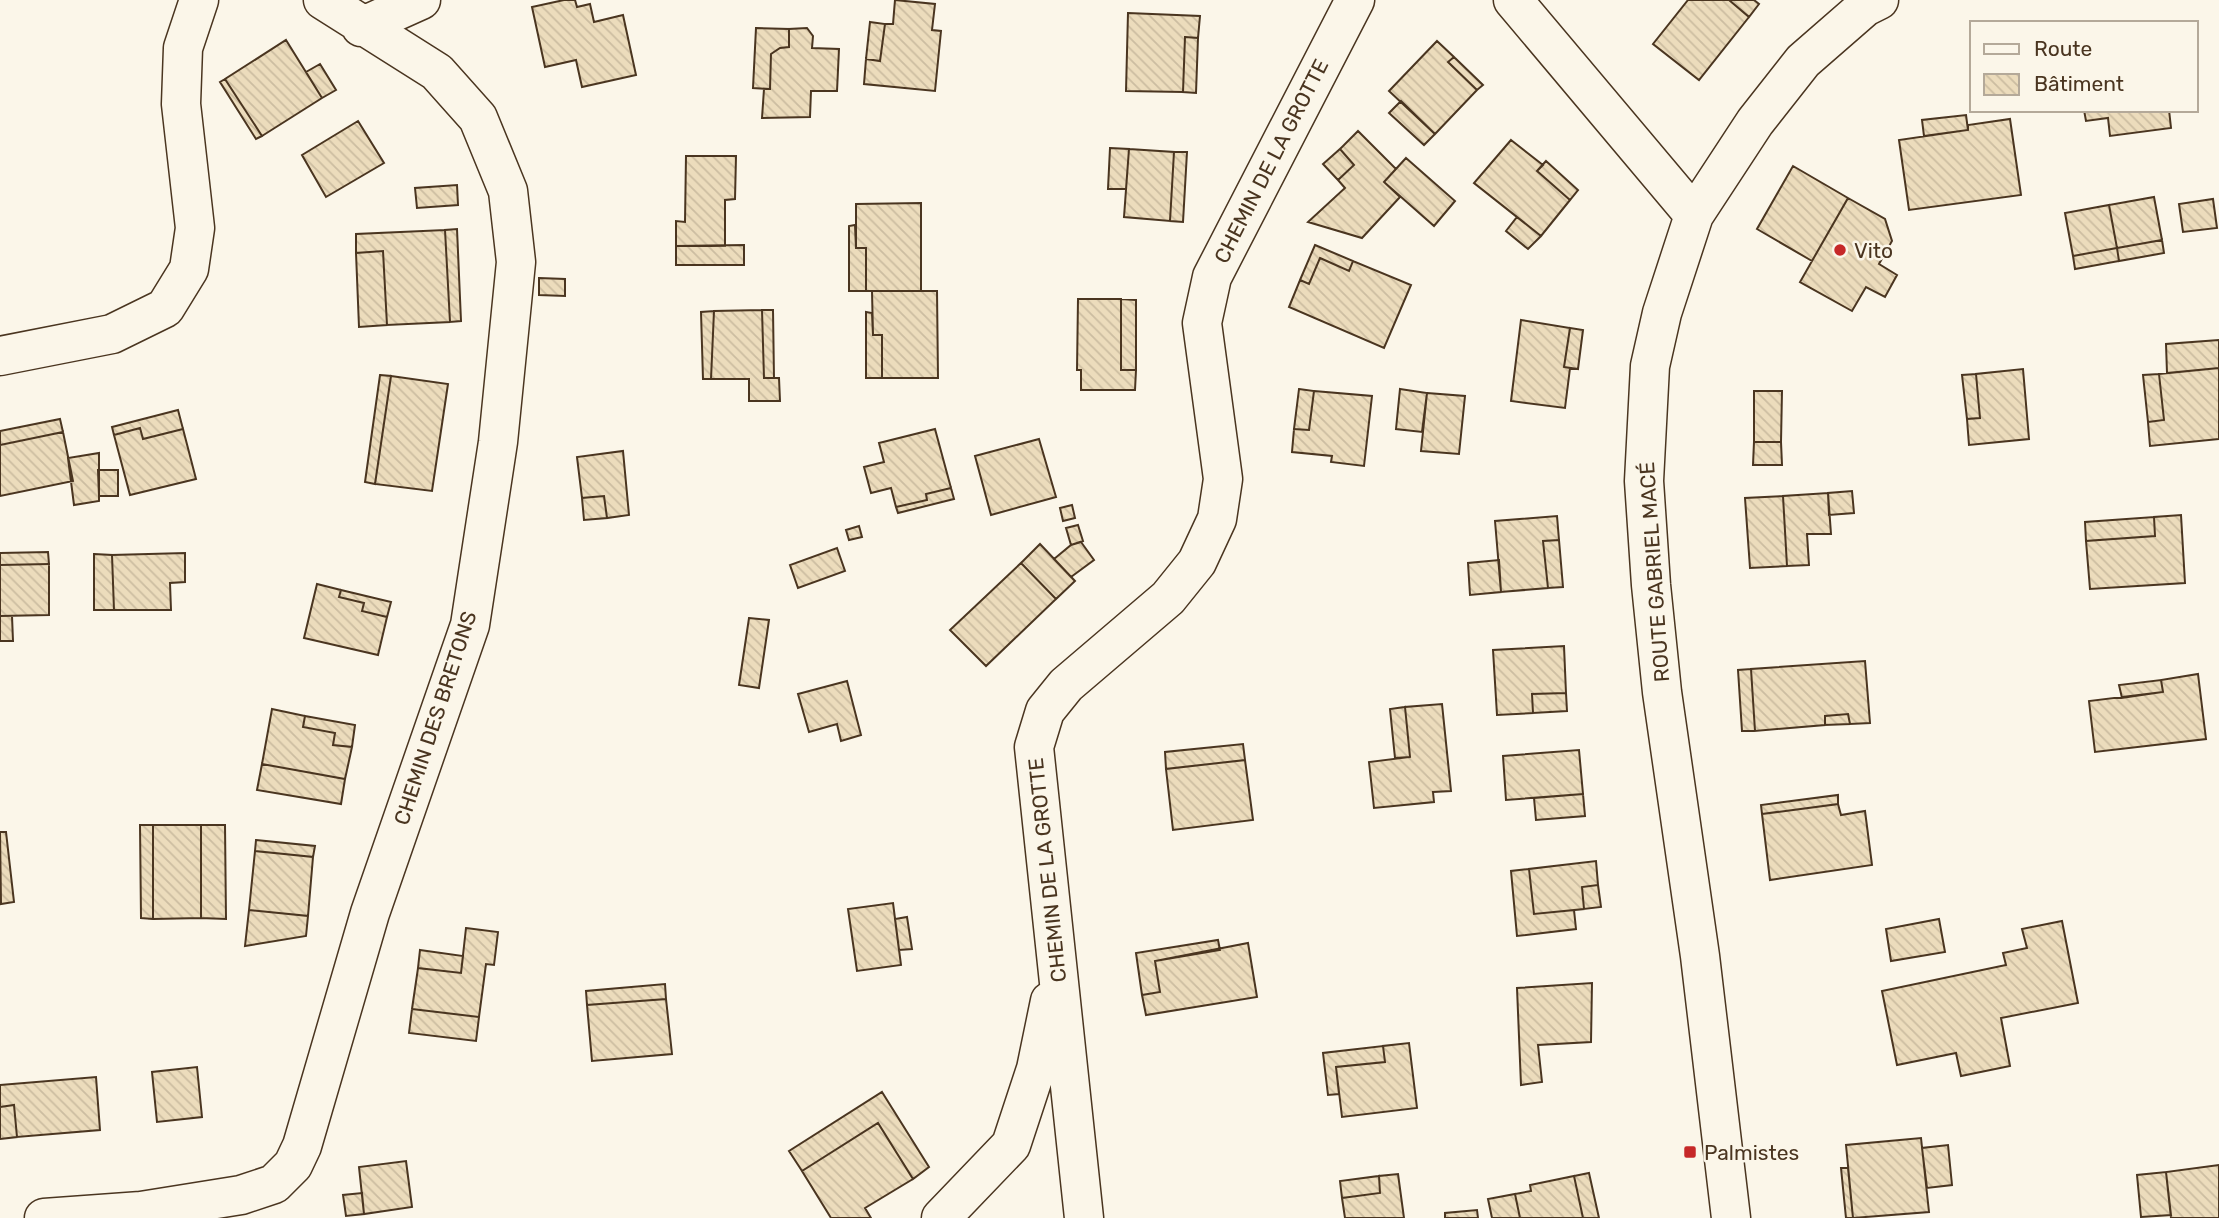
<svg xmlns="http://www.w3.org/2000/svg" width="2219" height="1218" font-family="Rubik,sans-serif">
	<style>
		.building { fill: url(#building-back-hatch); stroke: #4a3520; stroke-width: 2 }
		.lines { fill: none; stroke-linecap: round; stroke-linejoin: round }
		.street-casing { stroke: #4a3520; stroke-width: 41 }
		.secondary-casing { stroke: #4a3520; stroke-width: 41 }
		.street { stroke: #fbf6e9; stroke-width: 38 }
		.secondary { stroke: #fbf6e9; stroke-width: 38 }
		.poi-dot { fill: #c62828; stroke: #fbf6e9; stroke-width: 2.5 }
		.labels { text-anchor: middle; dominant-baseline: central; stroke-width: 5; stroke-linejoin: round; paint-order: stroke }
		.street-label { font-size: 21px; fill: #4a3520; stroke: #fbf6e9 }
		.poi-label { font-size: 21px; fill: #4a3520; stroke: #fbf6e9; text-anchor: start }
	</style>
	<defs>
		<pattern id="building-back-hatch" width="6" height="6" patternUnits="userSpaceOnUse" patternTransform="scale(1.75)"><rect width="6" height="6" fill="#ecdcbc"/><path d="M-1 5l2 2M0 0l6 6M5-1l2 2" fill="none" stroke="#ccbda1"/></pattern>
	</defs>
	<rect width="100%" height="100%" fill="#fbf6e9"/>
	<path class="building" d="M 564,0 L 575,0 L 577,7 L 590,4 L 594,22 L 623,15 L 636,75 L 582,87 L 576,60 L 545,67 L 532,7 Z
		M 895,0 L 935,4 L 932,30 L 941,31 L 935,91 L 864,84 L 866,59 L 880,61 L 885,24 L 893,24 Z
		M 1688,0 L 1729,0 L 1749,17 L 1699,80 L 1653,44 Z
		M 1729,0 L 1754,0 L 1759,4 L 1749,17 Z
		M 1128,13 L 1200,16 L 1198,38 L 1185,37 L 1183,92 L 1126,91 Z
		M 870,22 L 885,24 L 880,61 L 866,59 Z
		M 756,28 L 789,29 L 789,47 L 780,48 L 771,54 L 770,89 L 753,88 Z
		M 807,28 L 813,36 L 812,48 L 839,49 L 837,91 L 811,91 L 810,117 L 762,118 L 764,89 L 770,89 L 771,54 L 780,48 L 789,47 L 789,29 Z
		M 1185,37 L 1198,38 L 1196,93 L 1183,92 Z
		M 286,40 L 322,98 L 262,136 L 225,79 Z
		M 1437,41 L 1454,57 L 1448,62 L 1477,90 L 1435,134 L 1389,91 Z
		M 1454,57 L 1483,85 L 1477,90 L 1448,62 Z
		M 320,64 L 336,90 L 322,98 L 306,72 Z
		M 225,79 L 262,136 L 256,139 L 220,82 Z
		M 1401,101 L 1435,134 L 1424,145 L 1389,113 Z
		M 2084,110 L 2169,110 L 2171,128 L 2110,136 L 2108,118 L 2086,121 Z
		M 1966,115 L 1968,130 L 1924,136 L 1922,120 Z
		M 2010,119 L 2021,195 L 1909,210 L 1899,140 L 1968,130 L 1968,125 Z
		M 358,121 L 384,163 L 326,197 L 302,155 Z
		M 1358,131 L 1396,169 L 1384,182 L 1400,197 L 1362,238 L 1308,222 L 1345,188 L 1338,180 L 1354,165 L 1340,149 Z
		M 1511,140 L 1543,165 L 1537,171 L 1570,200 L 1541,236 L 1474,183 Z
		M 1110,148 L 1129,149 L 1126,189 L 1108,189 Z
		M 1129,149 L 1174,152 L 1170,221 L 1124,217 Z
		M 1340,149 L 1354,165 L 1338,180 L 1323,164 Z
		M 1174,152 L 1187,152 L 1183,222 L 1170,221 Z
		M 686,156 L 736,156 L 735,199 L 725,200 L 725,246 L 676,246 L 676,221 L 685,222 Z
		M 1406,158 L 1455,201 L 1434,226 L 1384,182 Z
		M 1546,161 L 1578,190 L 1570,200 L 1537,171 Z
		M 1793,166 L 1848,198 L 1812,261 L 1757,229 Z
		M 457,185 L 458,205 L 417,208 L 415,188 Z
		M 2154,197 L 2162,240 L 2117,248 L 2109,205 Z
		M 1848,198 L 1885,219 L 1892,241 L 1879,264 L 1897,275 L 1885,297 L 1866,287 L 1852,311 L 1800,282 Z
		M 2213,199 L 2217,228 L 2183,232 L 2179,204 Z
		M 921,203 L 921,291 L 866,291 L 866,248 L 856,248 L 856,204 Z
		M 2109,205 L 2117,248 L 2073,256 L 2065,213 Z
		M 1517,217 L 1541,236 L 1528,249 L 1506,231 Z
		M 855,225 L 856,248 L 866,248 L 866,291 L 849,291 L 849,226 Z
		M 457,229 L 461,321 L 450,322 L 445,230 Z
		M 445,230 L 450,322 L 387,325 L 383,251 L 356,253 L 356,234 Z
		M 2162,240 L 2164,253 L 2119,261 L 2117,248 Z
		M 744,245 L 744,265 L 676,265 L 676,246 Z
		M 1315,245 L 1353,261 L 1349,271 L 1320,258 L 1309,284 L 1300,280 Z
		M 2117,248 L 2119,261 L 2075,269 L 2073,256 Z
		M 383,251 L 387,325 L 359,327 L 356,253 Z
		M 1320,258 L 1349,271 L 1353,261 L 1411,285 L 1384,348 L 1289,307 L 1300,280 L 1309,284 Z
		M 539,278 L 565,279 L 565,296 L 539,295 Z
		M 872,291 L 937,291 L 938,378 L 882,378 L 882,335 L 873,335 Z
		M 1078,299 L 1121,299 L 1121,370 L 1136,370 L 1135,390 L 1081,390 L 1081,370 L 1077,370 Z
		M 1121,299 L 1136,300 L 1136,370 L 1121,370 Z
		M 762,310 L 764,378 L 779,378 L 780,401 L 749,401 L 749,379 L 711,379 L 714,311 Z
		M 762,310 L 773,310 L 774,378 L 764,378 Z
		M 714,311 L 711,379 L 703,379 L 701,312 Z
		M 866,312 L 872,313 L 873,335 L 882,335 L 882,378 L 866,378 Z
		M 1521,320 L 1570,328 L 1564,367 L 1570,368 L 1565,408 L 1511,401 Z
		M 1570,328 L 1583,330 L 1578,369 L 1564,367 Z
		M 2219,340 L 2219,368 L 2167,373 L 2166,344 Z
		M 2219,368 L 2219,439 L 2150,446 L 2148,422 L 2164,420 L 2159,374 Z
		M 2023,369 L 2029,439 L 1969,445 L 1967,419 L 1980,418 L 1976,374 Z
		M 1976,374 L 1980,418 L 1967,419 L 1962,375 Z
		M 2159,374 L 2164,420 L 2148,422 L 2143,375 Z
		M 380,375 L 391,376 L 375,484 L 365,482 Z
		M 391,376 L 448,384 L 432,491 L 375,484 Z
		M 1299,389 L 1314,391 L 1309,430 L 1294,429 Z
		M 1400,389 L 1427,393 L 1422,432 L 1396,429 Z
		M 1314,391 L 1372,396 L 1364,466 L 1331,462 L 1332,456 L 1292,452 L 1294,429 L 1309,430 Z
		M 1754,391 L 1782,391 L 1781,442 L 1754,442 Z
		M 1427,393 L 1465,396 L 1459,454 L 1421,451 Z
		M 178,410 L 183,429 L 143,439 L 140,428 L 114,435 L 112,427 Z
		M 60,419 L 63,432 L 0,445 L 0,431 Z
		M 140,428 L 143,439 L 183,429 L 196,479 L 130,495 L 114,435 Z
		M 935,429 L 951,488 L 926,494 L 927,500 L 896,507 L 891,488 L 871,493 L 864,467 L 884,462 L 879,443 Z
		M 63,432 L 73,481 L 0,496 L 0,445 Z
		M 1039,439 L 1056,497 L 991,515 L 975,456 Z
		M 1754,442 L 1781,442 L 1782,465 L 1753,465 Z
		M 623,451 L 629,515 L 607,518 L 604,496 L 582,498 L 577,457 Z
		M 99,453 L 99,501 L 74,505 L 68,458 Z
		M 98,470 L 118,470 L 118,496 L 99,496 Z
		M 951,488 L 954,499 L 898,513 L 896,507 L 927,500 L 926,494 Z
		M 1852,491 L 1854,513 L 1829,515 L 1828,493 Z
		M 1828,493 L 1831,534 L 1807,534 L 1809,565 L 1787,566 L 1783,496 Z
		M 604,496 L 607,518 L 584,520 L 582,498 Z
		M 1783,496 L 1787,566 L 1750,568 L 1745,498 Z
		M 1072,505 L 1075,518 L 1063,521 L 1060,508 Z
		M 2181,515 L 2185,583 L 2090,589 L 2086,541 L 2155,536 L 2154,517 Z
		M 1557,516 L 1559,540 L 1543,541 L 1548,588 L 1501,592 L 1495,521 Z
		M 2154,517 L 2155,536 L 2086,541 L 2085,522 Z
		M 1078,525 L 1083,541 L 1071,545 L 1066,528 Z
		M 859,526 L 862,537 L 849,540 L 846,530 Z
		M 1559,540 L 1563,587 L 1548,588 L 1543,541 Z
		M 1081,542 L 1094,560 L 1071,577 L 1054,559 L 1071,545 Z
		M 1040,544 L 1075,581 L 1056,599 L 1021,563 Z
		M 837,548 L 845,571 L 798,588 L 790,565 Z
		M 48,552 L 49,564 L 0,565 L 0,553 Z
		M 185,553 L 185,582 L 170,583 L 171,610 L 114,610 L 112,555 Z
		M 94,554 L 112,555 L 114,610 L 94,610 Z
		M 1499,560 L 1501,592 L 1470,595 L 1468,563 Z
		M 1021,563 L 1056,599 L 986,666 L 950,630 Z
		M 49,564 L 49,615 L 0,616 L 0,565 Z
		M 317,584 L 341,590 L 339,597 L 364,603 L 362,611 L 387,617 L 378,655 L 304,638 Z
		M 341,590 L 391,602 L 387,617 L 362,611 L 364,603 L 339,597 Z
		M 0,616 L 12,616 L 13,641 L 0,641 Z
		M 749,618 L 769,620 L 759,688 L 739,685 Z
		M 1564,646 L 1566,693 L 1532,694 L 1533,713 L 1497,715 L 1493,650 Z
		M 1865,661 L 1870,723 L 1850,724 L 1848,714 L 1825,716 L 1825,725 L 1755,731 L 1751,669 Z
		M 1751,669 L 1755,731 L 1742,731 L 1738,670 Z
		M 2198,674 L 2206,739 L 2095,752 L 2089,701 L 2163,692 L 2161,680 Z
		M 2161,680 L 2163,692 L 2122,698 L 2119,685 Z
		M 847,681 L 861,735 L 841,741 L 837,724 L 809,732 L 798,694 Z
		M 1566,693 L 1567,711 L 1533,713 L 1532,694 Z
		M 1442,704 L 1451,791 L 1433,792 L 1434,802 L 1374,808 L 1369,762 L 1410,757 L 1405,707 Z
		M 1405,707 L 1410,757 L 1395,758 L 1390,709 Z
		M 272,709 L 305,716 L 303,727 L 335,733 L 333,745 L 352,747 L 345,779 L 262,764 Z
		M 1848,714 L 1850,724 L 1825,725 L 1825,716 Z
		M 305,716 L 355,725 L 352,747 L 333,745 L 335,733 L 303,727 Z
		M 1243,744 L 1245,760 L 1166,769 L 1165,752 Z
		M 1579,750 L 1583,794 L 1506,800 L 1503,756 Z
		M 1245,760 L 1253,820 L 1173,830 L 1166,769 Z
		M 262,764 L 345,779 L 341,804 L 257,790 Z
		M 1583,794 L 1585,816 L 1536,820 L 1534,798 Z
		M 1838,795 L 1838,804 L 1762,814 L 1761,805 Z
		M 1838,804 L 1841,815 L 1865,811 L 1872,865 L 1770,880 L 1762,814 Z
		M 140,825 L 153,825 L 153,919 L 141,918 Z
		M 153,825 L 201,825 L 201,918 L 153,919 Z
		M 201,825 L 225,825 L 226,919 L 201,918 Z
		M 0,832 L 6,832 L 14,902 L 1,904 Z
		M 256,840 L 315,846 L 313,857 L 255,851 Z
		M 255,851 L 313,857 L 308,916 L 249,910 Z
		M 1596,861 L 1598,885 L 1582,887 L 1584,909 L 1534,914 L 1529,869 Z
		M 1529,869 L 1534,914 L 1574,910 L 1576,929 L 1517,936 L 1511,871 Z
		M 1598,885 L 1601,907 L 1584,909 L 1582,887 Z
		M 893,903 L 901,965 L 857,971 L 848,909 Z
		M 249,910 L 308,916 L 306,936 L 245,946 Z
		M 907,917 L 912,949 L 899,950 L 895,919 Z
		M 1939,919 L 1945,952 L 1891,961 L 1886,929 Z
		M 2062,921 L 2078,1003 L 2001,1018 L 2010,1066 L 1961,1076 L 1956,1053 L 1897,1065 L 1882,991 L 2006,965 L 2003,953 L 2027,948 L 2022,929 Z
		M 466,928 L 498,932 L 494,965 L 486,964 L 479,1017 L 412,1009 L 418,968 L 461,973 Z
		M 1218,940 L 1220,950 L 1155,961 L 1160,992 L 1142,995 L 1136,953 Z
		M 1248,943 L 1257,997 L 1146,1015 L 1142,995 L 1160,992 L 1155,961 Z
		M 420,950 L 463,956 L 461,973 L 418,968 Z
		M 1592,983 L 1591,1042 L 1538,1045 L 1542,1082 L 1521,1085 L 1517,988 Z
		M 665,984 L 666,999 L 587,1005 L 586,991 Z
		M 666,999 L 672,1054 L 592,1061 L 587,1005 Z
		M 412,1009 L 479,1017 L 476,1041 L 409,1033 Z
		M 1409,1043 L 1417,1108 L 1342,1117 L 1336,1067 L 1385,1062 L 1383,1046 Z
		M 1383,1046 L 1385,1062 L 1336,1067 L 1339,1094 L 1328,1095 L 1323,1053 Z
		M 197,1067 L 202,1117 L 157,1122 L 152,1072 Z
		M 96,1077 L 100,1130 L 17,1137 L 14,1105 L 0,1107 L 0,1085 Z
		M 882,1092 L 929,1167 L 913,1179 L 878,1123 L 802,1171 L 789,1151 Z
		M 14,1105 L 17,1137 L 0,1139 L 0,1107 Z
		M 878,1123 L 913,1179 L 865,1208 L 871,1218 L 831,1218 L 802,1171 Z
		M 1921,1138 L 1929,1212 L 1853,1218 L 1846,1145 Z
		M 1948,1145 L 1952,1185 L 1927,1188 L 1922,1148 Z
		M 406,1161 L 412,1207 L 364,1214 L 359,1167 Z
		M 2219,1165 L 2219,1218 L 2171,1218 L 2166,1172 Z
		M 1841,1168 L 1848,1168 L 1853,1218 L 1846,1218 Z
		M 2166,1172 L 2171,1215 L 2141,1217 L 2137,1175 Z
		M 1589,1173 L 1599,1218 L 1583,1218 L 1574,1176 Z
		M 1398,1174 L 1404,1218 L 1345,1218 L 1342,1198 L 1380,1193 L 1379,1176 Z
		M 1379,1176 L 1380,1193 L 1342,1198 L 1340,1181 Z
		M 1574,1176 L 1583,1218 L 1520,1218 L 1515,1194 L 1531,1191 L 1530,1185 Z
		M 362,1193 L 364,1214 L 346,1216 L 343,1195 Z
		M 1515,1194 L 1520,1218 L 1492,1218 L 1488,1199 Z
		M 1477,1210 L 1478,1218 L 1445,1218 L 1445,1213 Z"/>
	<g class="lines">
		<defs>
			<path id="street" d="M 361,27 L 421,0
				M 0,356 L 112,334 L 165,308 L 189,269 L 195,228 L 181,104 L 183,48 L 199,0
				M 44,1218 L 141,1211 L 241,1195 L 274,1184 L 293,1165 L 302,1146 L 370,913 L 470,625 L 498,442 L 516,262 L 508,191 L 478,118 L 437,72 L 323,0
				M 941,1218 L 1011,1145 L 1036,1069 L 1050,1001
				M 1084,1218 L 1034,747 L 1045,711 L 1066,685 L 1168,598 L 1197,562 L 1217,519 L 1223,479 L 1202,323 L 1212,277 L 1355,0"/>
			<path id="secondary" d="M 1513,0 L 1694,215
				M 1731,1218 L 1700,956 L 1662,692 L 1651,585 L 1644,481 L 1650,366 L 1662,313 L 1694,215 L 1755,122 L 1803,61 L 1865,7 L 1879,0"/>
		</defs>
		<use href="#street" class="street-casing"/>
		<use href="#secondary" class="secondary-casing"/>
		<use href="#street" class="street"/>
		<use href="#secondary" class="secondary"/>
	</g>
	<g class="poi-dot">
		<circle cx="1840" cy="250" r="7"/>
		<rect x="1683" y="1145" width="14" height="14" rx="3.5"/>
	</g>
	<g class="labels">
		<g class="street-label">
			<text transform="translate(1271 161) rotate(-63)">CHEMIN DE LA GROTTE</text>
			<text transform="translate(1654 572) rotate(-94)">ROUTE GABRIEL MACÉ</text>
			<text transform="translate(435 718) rotate(-72)">CHEMIN DES BRETONS</text>
			<text transform="translate(1047 870) rotate(-96)">CHEMIN DE LA GROTTE</text>
		</g>
		<g class="poi-label">
			<text x="1854" y="250">Vito</text>
			<text x="1704" y="1152">Palmistes</text>
		</g>
	</g>
	<rect x="1970" y="21" width="228" height="91" fill="#fbf6e9" stroke="#b4a999" stroke-width="2"/>
	<rect x="1984" y="44" width="35" height="10" fill="#fbf6e9" stroke="#b4a999" stroke-width="2"/>
	<text x="2034" y="56" font-size="21" fill="#4a3520">Route</text>
	<rect x="1984" y="74" width="35" height="21" fill="url(#building-back-hatch)" stroke="#b4a999" stroke-width="2"/>
	<text x="2034" y="91" font-size="21" fill="#4a3520">Bâtiment</text>
</svg>
